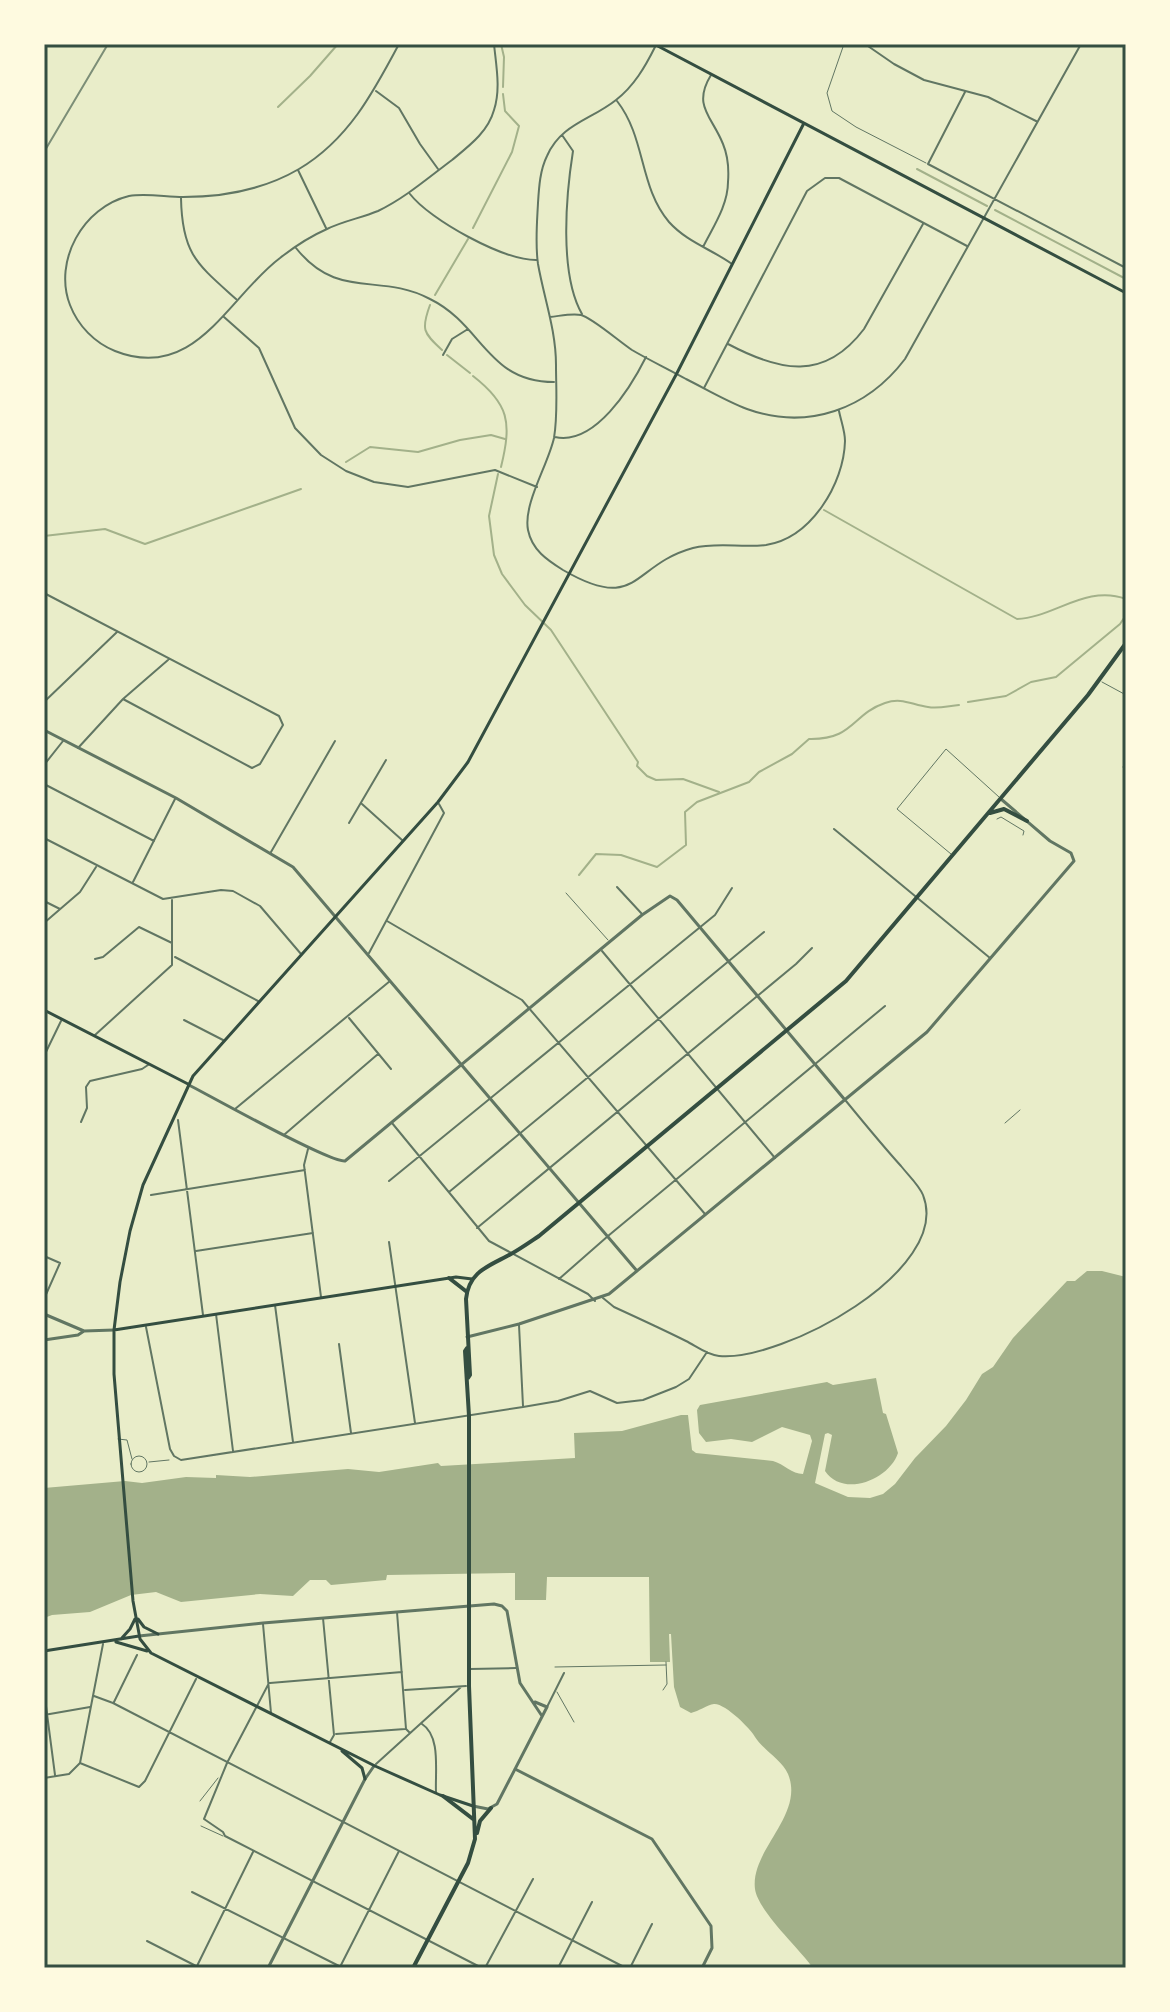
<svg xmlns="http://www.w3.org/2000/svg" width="1170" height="2012" font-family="Signika,sans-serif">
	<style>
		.water { fill: #a3b18a }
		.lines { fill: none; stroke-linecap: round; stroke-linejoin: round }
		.stream { stroke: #a3b18a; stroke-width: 2 }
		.service { stroke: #617663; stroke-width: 1 }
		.minor { stroke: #617663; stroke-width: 2 }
		.tertiary { stroke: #617663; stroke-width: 3 }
		.secondary { stroke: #344e41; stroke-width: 3 }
		.primary { stroke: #344e41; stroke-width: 4 }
		.rail { stroke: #7c8e77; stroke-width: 2 }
		.neatline { fill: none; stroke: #344e41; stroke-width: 3 }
	</style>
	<rect width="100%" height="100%" fill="#e9edc9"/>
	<path class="water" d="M 1087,1271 L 1102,1271 L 1126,1277 L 1126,1968 L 813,1968 C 799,1948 758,1911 755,1889 C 750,1850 805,1815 788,1774 C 782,1760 764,1751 755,1737 C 751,1729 725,1703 714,1704 C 707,1705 699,1711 691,1713 L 680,1707 L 674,1687 L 671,1634 L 669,1634 L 670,1662 L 650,1662 L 649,1577 L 547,1577 L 546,1600 L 515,1600 L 515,1573 L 387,1575 L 386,1580 L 331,1585 L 326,1580 L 310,1580 L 293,1596 L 260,1594 L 181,1602 L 156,1592 L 131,1595 L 90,1612 L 52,1615 L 44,1618 L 44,1488 L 125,1481 L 142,1483 L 186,1477 L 216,1478 L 216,1475 L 250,1477 L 348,1469 L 379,1472 L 438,1463 L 441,1466 L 575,1458 L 574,1433 L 622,1431 L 681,1415 L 688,1415 L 692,1450 L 696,1453 L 773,1461 C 784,1464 792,1474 803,1474 L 812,1441 L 810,1435 L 782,1427 L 752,1442 L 731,1439 L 706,1442 L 699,1433 L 697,1410 L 700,1405 L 827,1382 L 833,1385 L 876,1378 L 883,1413 L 886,1414 L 898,1453 C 889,1480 843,1498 825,1471 L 832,1435 L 828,1433 L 825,1434 L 815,1483 L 848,1497 L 870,1498 L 883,1494 L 895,1484 L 915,1458 L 946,1426 L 966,1400 L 982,1374 L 993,1367 L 1013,1338 L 1067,1281 L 1075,1281 Z"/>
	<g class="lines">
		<path class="stream" d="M 501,44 L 504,57 L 503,87
			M 278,107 L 310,76 L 338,44
			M 917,169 L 987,206
			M 995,210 L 1126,279
			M 473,228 L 512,152 L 519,126 L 505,111 L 503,94
			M 435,295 L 468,239
			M 430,305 C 421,329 423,333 442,350
			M 447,355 L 470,373
			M 473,376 C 509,404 512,422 501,467
			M 346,462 L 370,447 L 418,452 L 460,440 L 491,435 L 505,439
			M 498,474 L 489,516 L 494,555 L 502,574 L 525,605 L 551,630 L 638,762 L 637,766 L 647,776 L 656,780 L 683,779 L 719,792
			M 824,510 L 1017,619 C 1053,618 1086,584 1126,599
			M 44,536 L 105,529 L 145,544 L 301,489
			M 968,702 L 1006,696 L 1031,682 L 1056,677 L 1120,624 L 1126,615
			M 579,875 L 596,854 L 621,855 L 657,867 L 686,845 L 685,812 L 697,802 L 749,782 L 759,772 L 792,754 L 809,739 C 854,740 852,714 885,703 C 902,697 912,705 928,707 C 938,709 948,706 959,705"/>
		<path class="service" d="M 844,44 L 827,93 L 832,111 L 856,127 L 926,163
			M 1102,682 L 1126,695
			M 1123,767 L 1126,761
			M 997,819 L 1001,817 L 1024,831 L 1023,835
			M 951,854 L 897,809 L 946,749 L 999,797
			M 566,893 L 608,940
			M 1005,1123 L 1020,1110
			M 118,1439 L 127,1440 L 132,1459
			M131 1464a8 8 0 1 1 16 0a8 8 0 1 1-16 0Z
			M 149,1462 L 169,1460
			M 555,1667 L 666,1665
			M 663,1690 L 667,1684 L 666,1662
			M 557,1692 L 574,1722
			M 200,1801 L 218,1778
			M 201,1826 L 223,1836"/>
		<path class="minor" d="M 399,44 C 373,93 348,140 299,169 C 263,190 224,197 183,197 C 166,197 146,193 129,196 C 83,207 53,261 70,305 C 78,326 95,343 115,351 C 195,383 228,297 280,258 C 294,247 311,236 327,229 C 343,221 361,218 378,211 C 405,198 428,178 452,160 C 469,146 488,132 494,110 C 501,89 496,65 494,44
			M 865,44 L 894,64 L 924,80 L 988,97 L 1036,121
			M 655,47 C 645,67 634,86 616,100 C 591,120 561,124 547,156 C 540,170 539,187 538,203 C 537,223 535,244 538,264 C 544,298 556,330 556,365 C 556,389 558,414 554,438 C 548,465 523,504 528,530 C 532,550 547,560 563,570 C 639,614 631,565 693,548 C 717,542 742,548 766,545 C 811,538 844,484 845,441 C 845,431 841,421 839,411
			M 376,91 L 399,108 L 420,144 L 438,169
			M 965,92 L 928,164 L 1126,268
			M 617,101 C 646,138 639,187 669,222 C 687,242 711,249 732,264
			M 562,135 L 573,151 C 566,195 559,274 582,314
			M 298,170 L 326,228
			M 410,194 C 430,220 503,260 536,260
			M 181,198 C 182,254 197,264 236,299
			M 703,247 C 713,227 728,205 728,182 C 729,169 728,156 723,144 C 712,116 692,106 711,75
			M 296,248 C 338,301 379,272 430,299 C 483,325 487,382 554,382
			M 224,317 L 259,348 L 295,428 L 321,455 L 346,471 L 374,482 L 408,487 L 495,470 L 537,487
			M 550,317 C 560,316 572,313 581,315 C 591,317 620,342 632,350 C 649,360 668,369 686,379 C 706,389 726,401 747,409 C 808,431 867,409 905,359 L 1081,44
			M 728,344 C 779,371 824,382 864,329 L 923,224
			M 443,355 L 452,339 L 468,329
			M 704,388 L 807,191 L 825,178 L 839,178 L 967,246
			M 555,437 C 595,446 631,387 646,357
			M 44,593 L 279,716 L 283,725 L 260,764 L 252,768 L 123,699
			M 44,702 L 117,632
			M 78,748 L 123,699 L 168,660
			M 44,765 L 63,741
			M 44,784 L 154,841
			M 362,804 L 402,840
			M 349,823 L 386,760
			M 834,829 L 990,958
			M 44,838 L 163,899 L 221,890 L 233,891 L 260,906 L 301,954
			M 271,852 L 335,741
			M 133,882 L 175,799
			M 617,887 L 642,914
			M 44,901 L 60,909
			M 387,921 L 522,1000 L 705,1214
			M 44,923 L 80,892 L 96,867
			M 602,951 L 775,1158
			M 369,953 L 444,813 L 439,804
			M 175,957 L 258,1001
			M 95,959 L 103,957 L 139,927 L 172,943
			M 349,1018 L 391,1069
			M 184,1020 L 223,1040
			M 95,1035 L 172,965 L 172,900
			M 44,1056 L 61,1021
			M 235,1109 L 390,981
			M 178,1120 L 203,1315
			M 81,1122 L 87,1108 L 86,1087 L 90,1081 L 142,1069 L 148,1065
			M 392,1123 L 489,1241 L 588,1294 L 595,1301
			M 285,1134 L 378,1054
			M 308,1149 L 304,1165 L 321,1297
			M 389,1181 L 715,915 L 732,888
			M 449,1192 L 764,932
			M 151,1195 L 305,1170
			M 477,1228 L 796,964 L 812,948
			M 389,1242 L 415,1423
			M 196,1251 L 313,1233
			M 44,1256 L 60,1263 L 44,1299
			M 559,1279 L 608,1236 L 885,1006
			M 603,1298 L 614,1307 C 638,1318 662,1329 686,1341 C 696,1346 707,1355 719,1356 C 781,1362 953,1271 923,1195 C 919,1185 908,1175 901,1166 C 882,1145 864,1123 846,1101
			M 275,1305 L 293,1442
			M 216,1314 L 233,1451
			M 519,1325 L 523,1406
			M 146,1327 L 170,1449 L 174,1456 L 181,1460 L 523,1407 L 558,1401 L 590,1391 L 617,1403 L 643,1400 L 676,1387 L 689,1379 L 707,1352
			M 339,1344 L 351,1433
			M 397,1612 L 406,1729 L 410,1733
			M 323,1618 L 334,1735 L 330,1742
			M 263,1624 L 271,1713
			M 470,1669 L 516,1668
			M 269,1683 L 227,1763 L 204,1819 L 223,1832 L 225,1836 L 482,1968
			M 270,1683 L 402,1672
			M 405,1690 L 466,1686
			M 44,1691 L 55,1775
			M 94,1696 L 113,1703 L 626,1968
			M 114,1702 L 137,1655
			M 547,1707 L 564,1673
			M 44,1715 L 90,1707
			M 422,1724 C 441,1736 435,1771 436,1792
			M 336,1734 L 405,1729
			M 80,1763 L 139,1787 L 145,1781 L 196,1679
			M 376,1764 L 461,1687
			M 44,1778 L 69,1774 L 80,1763 L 103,1644
			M 192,1892 L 343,1968
			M 147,1941 L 200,1968
			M 340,1967 L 399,1851
			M 196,1968 L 253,1852
			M 485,1968 L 533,1879
			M 558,1968 L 592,1902
			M 630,1968 L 652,1924"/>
		<path class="tertiary" d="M 44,730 L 176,798 L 293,867 L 637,1271
			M 189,1085 C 212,1097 330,1163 345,1161 L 642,915 L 670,896 L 677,900 L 845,1100
			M 44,1314 L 84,1331
			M 467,1337 L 519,1324 L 609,1294 L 927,1032 L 1074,861 L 1071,853 L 1050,841 L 1001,799
			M 44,1340 L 78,1335 L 84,1331 L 114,1330
			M 139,1636 L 263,1623 L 494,1604 L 502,1606 L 507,1611 L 520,1683 L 542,1716
			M 515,1769 L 652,1839 L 711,1926 L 712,1948 L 702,1968
			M 473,1806 L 488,1809 L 497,1804 L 547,1707 L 535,1702
			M 268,1968 L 365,1779 L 374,1766"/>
		<path class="secondary" d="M 654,44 L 1126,293
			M 44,1010 L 188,1084
			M 114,1330 L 456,1277 L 472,1279
			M 138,1619 L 144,1627 L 158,1634
			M 121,1639 L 130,1629 L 135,1619
			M 116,1642 L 147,1651
			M 44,1651 L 139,1636
			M 342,1751 L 362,1768 L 365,1779
			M 473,1806 L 440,1795 L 375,1766 L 151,1653 L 140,1639 L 133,1601 L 114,1374 L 114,1330 L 120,1282 L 130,1231 L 143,1185 L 193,1076 L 438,802 L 468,762 L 677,373 L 804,123"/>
		<path class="primary" d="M 990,813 L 1004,809 L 1027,821
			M 449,1278 L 467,1292
			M 468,1378 L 470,1375 L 466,1299 C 469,1271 489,1266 511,1254 C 520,1249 530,1242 539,1236 L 846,981 L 1088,695 L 1126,643
			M 443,1796 L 473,1819
			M 477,1833 L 480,1821 L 491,1808
			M 413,1968 L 468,1863 L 475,1839 L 469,1686 L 469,1416 L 465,1351 L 467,1348"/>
		<path class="rail" d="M 44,152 L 108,44"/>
	</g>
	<rect width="1170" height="2012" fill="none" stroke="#fefae0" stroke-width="92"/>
	<rect x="46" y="46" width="1078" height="1920" class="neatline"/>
</svg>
